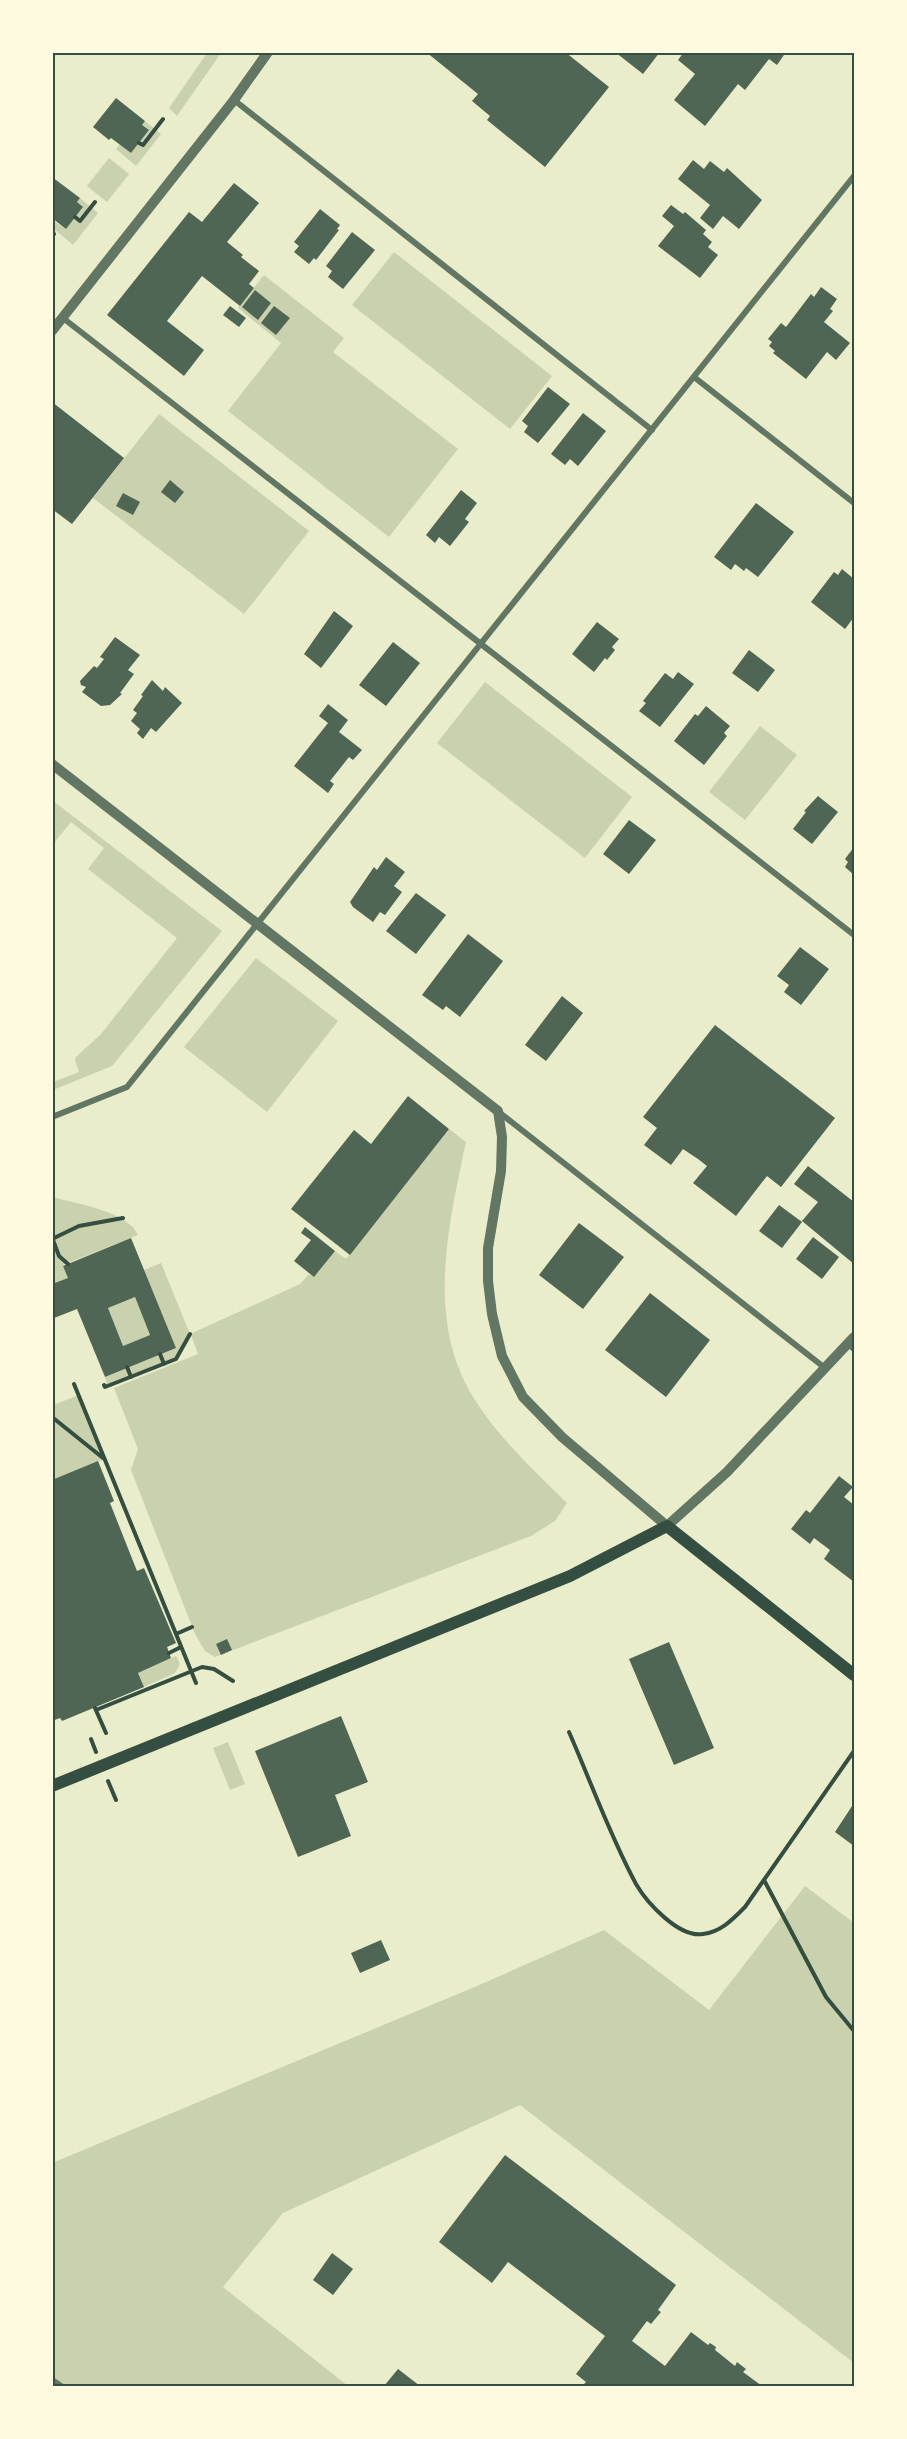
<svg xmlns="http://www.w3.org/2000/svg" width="907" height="2439" font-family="'Nunito Sans',sans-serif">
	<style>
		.green { fill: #cad2ad }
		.building { fill: #4f6655; fill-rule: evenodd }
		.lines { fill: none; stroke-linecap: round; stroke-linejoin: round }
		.path { stroke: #344e41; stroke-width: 4 }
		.service { stroke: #617663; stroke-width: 4.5 }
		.minor { stroke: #617663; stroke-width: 6 }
		.tertiary { stroke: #617663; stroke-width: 10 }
		.secondary { stroke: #344e41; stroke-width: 12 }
		.neatline { fill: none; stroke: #344e41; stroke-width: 2 }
	</style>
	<rect width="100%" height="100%" fill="#e9edc9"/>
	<path class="green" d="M 207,53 L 221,53 L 177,116 L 169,108 Z
		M 145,121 L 161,134 L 136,166 L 116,149 L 120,144 L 131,153 L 149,130 L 142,125 Z
		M 109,158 L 129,174 L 107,202 L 87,186 Z
		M 80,198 L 98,213 L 73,245 L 53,228 L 52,220 L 66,229 L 83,207 L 77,202 Z
		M 394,252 L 552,376 L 510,429 L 352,305 Z
		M 264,275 L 344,338 L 333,352 L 458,449 L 389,537 L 228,411 L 281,343 L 238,308 Z
		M 159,414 L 309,531 L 244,614 L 93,498 Z
		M 485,682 L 632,797 L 585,858 L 437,743 Z
		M 760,726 L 797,755 L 745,820 L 709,792 Z
		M 52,800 L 222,931 L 112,1066 L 53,1090 L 53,1082 L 79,1072 L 75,1060 L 76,1057 L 101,1034 L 177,938 L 88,869 L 104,848 L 71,822 L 53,844 Z
		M 256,958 L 338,1021 L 267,1112 L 184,1047 Z
		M 449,1129 L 466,1142 C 448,1227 425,1322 475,1400 C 500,1439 534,1471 567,1503 L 555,1521 L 531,1536 L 215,1657 L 205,1651 L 195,1634 L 131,1470 L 138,1449 L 114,1388 L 198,1354 L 191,1335 L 176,1359 L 105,1387 L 104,1385 L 107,1383 L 105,1377 L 176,1348 L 144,1270 L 161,1263 L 190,1334 L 300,1284 L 309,1274 L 314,1277 L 335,1251 L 346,1259 Z
		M 53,1197 C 76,1204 128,1211 138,1235 L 63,1265 L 68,1278 L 53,1284 Z
		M 135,1297 L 150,1335 L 123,1346 L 108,1308 Z
		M 79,1395 L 104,1459 L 53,1480 L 53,1405 Z
		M 176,1656 L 180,1664 L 175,1673 L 144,1687 L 138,1673 Z
		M 228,1742 L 245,1784 L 230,1790 L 213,1748 Z
		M 805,1886 L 854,1923 L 854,2363 L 520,2105 L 283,2213 L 223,2287 L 348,2386 L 61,2386 L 52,2380 L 52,2163 L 477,1986 L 604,1930 L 709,2010 Z"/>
	<path class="building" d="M 426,52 L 565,52 L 609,87 L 545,167 L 487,120 L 490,116 L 472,101 L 478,94 Z
		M 615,52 L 660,52 L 643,74 Z
		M 684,52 L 786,52 L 777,65 L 769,59 L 745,90 L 738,84 L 705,126 L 674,100 L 695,74 L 678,60 Z
		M 116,98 L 145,121 L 142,125 L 149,130 L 131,153 L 111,138 L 109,140 L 93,127 Z
		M 693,160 L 704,169 L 710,161 L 724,172 L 727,168 L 762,200 L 739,229 L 723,216 L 713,229 L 700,218 L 710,205 L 678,179 Z
		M 52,177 L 80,198 L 77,202 L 83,207 L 66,229 L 52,218 Z
		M 234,183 L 259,203 L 227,242 L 243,255 L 241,257 L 259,271 L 249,284 L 254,288 L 240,306 L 202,276 L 167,321 L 204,350 L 184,376 L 107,315 L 189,212 L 202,222 Z
		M 671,205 L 683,214 L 685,212 L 706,230 L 703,234 L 712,242 L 708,247 L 718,255 L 700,278 L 658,246 L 674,226 L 662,216 Z
		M 320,209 L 340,225 L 337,229 L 339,230 L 316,260 L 314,258 L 309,264 L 294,252 L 299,246 L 294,242 Z
		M 352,232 L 375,250 L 343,289 L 328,277 L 332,271 L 326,266 Z
		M 821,287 L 837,299 L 830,309 L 833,311 L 824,322 L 850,343 L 836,360 L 827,352 L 806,379 L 773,353 L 775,351 L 769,346 L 772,342 L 768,339 L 781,323 L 786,327 L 811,294 L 814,297 Z
		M 255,290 L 271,303 L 258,320 L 242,307 Z
		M 230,306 L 246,318 L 239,327 L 223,315 Z
		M 274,306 L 290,318 L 276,335 L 261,323 Z
		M 548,387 L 570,404 L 538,443 L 524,432 L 528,426 L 522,421 Z
		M 52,402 L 124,458 L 72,524 L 52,509 Z
		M 583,413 L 606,431 L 578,466 L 570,459 L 565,465 L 551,454 Z
		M 170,480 L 184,492 L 175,503 L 161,492 Z
		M 461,490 L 477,503 L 465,519 L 469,522 L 450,546 L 439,537 L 435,543 L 426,535 Z
		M 123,493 L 140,502 L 133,515 L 116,506 Z
		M 756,503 L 794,532 L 758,577 L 746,568 L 744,571 L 735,564 L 731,570 L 714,557 Z
		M 842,569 L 854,579 L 854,617 L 845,629 L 811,602 L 834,572 L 838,575 Z
		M 334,611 L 353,626 L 321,668 L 304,654 Z
		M 597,622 L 619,639 L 612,647 L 615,650 L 607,660 L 605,658 L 594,672 L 572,654 Z
		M 115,637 L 140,655 L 128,670 L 134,674 L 120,693 L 122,694 L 110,705 L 101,706 L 82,692 L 86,687 L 81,685 L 80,681 L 94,666 L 97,668 L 104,659 L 100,657 Z
		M 393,642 L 420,663 L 386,706 L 359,685 Z
		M 749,650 L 775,670 L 758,692 L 732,673 Z
		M 678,672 L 694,684 L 660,727 L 639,711 L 646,703 L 643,701 L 665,673 L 673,679 Z
		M 152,680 L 163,691 L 165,687 L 182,703 L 156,732 L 151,728 L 143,739 L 137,733 L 140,729 L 131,721 L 137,713 L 133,710 L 143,696 L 141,695 Z
		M 328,704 L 348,720 L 339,732 L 362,750 L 353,760 L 349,757 L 330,781 L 334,784 L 328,793 L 294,766 L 328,723 L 319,716 Z
		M 706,706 L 730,726 L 724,733 L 727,736 L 704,765 L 674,741 L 695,714 L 698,716 Z
		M 818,796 L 838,812 L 812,844 L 793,829 L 806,812 L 804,811 Z
		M 629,820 L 656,840 L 629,874 L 603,854 Z
		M 854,847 L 854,875 L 845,867 L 848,862 L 845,859 Z
		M 386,857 L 405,872 L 394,886 L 402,892 L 385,915 L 380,912 L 373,922 L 353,907 L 350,902 L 374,867 L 377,870 Z
		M 416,893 L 446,915 L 416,954 L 386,931 Z
		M 468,934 L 503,961 L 460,1017 L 446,1006 L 443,1010 L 422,995 Z
		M 800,947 L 829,969 L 801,1005 L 784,992 L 789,985 L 777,976 Z
		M 562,996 L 583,1013 L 546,1061 L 525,1045 Z
		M 715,1025 L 835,1118 L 781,1187 L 767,1176 L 736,1216 L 693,1183 L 707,1166 L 698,1159 L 683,1149 L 671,1165 L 644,1145 L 657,1128 L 643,1117 Z
		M 408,1096 L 449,1129 L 350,1255 L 291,1209 L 354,1130 L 371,1144 Z
		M 808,1166 L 854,1202 L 854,1264 L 802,1221 L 818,1202 L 794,1184 Z
		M 779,1205 L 802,1222 L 782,1248 L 759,1231 Z
		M 579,1223 L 624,1257 L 583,1309 L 539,1275 Z
		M 305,1227 L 335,1251 L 314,1277 L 294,1261 L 311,1240 L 301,1233 Z
		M 813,1237 L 839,1257 L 822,1279 L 796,1259 Z
		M 131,1238 L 176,1348 L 105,1377 L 77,1309 L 54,1318 L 52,1284 L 68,1278 L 63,1266 ZM 135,1297 L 150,1335 L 123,1346 L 108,1308 Z
		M 650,1293 L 710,1340 L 666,1397 L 605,1350 Z
		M 98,1461 L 114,1501 L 110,1503 L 137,1571 L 144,1568 L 176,1643 L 167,1647 L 171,1658 L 138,1673 L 144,1687 L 62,1721 L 60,1718 L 52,1721 L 52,1480 Z
		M 839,1476 L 853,1487 L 844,1497 L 854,1505 L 854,1582 L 824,1559 L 830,1550 L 814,1538 L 810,1544 L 791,1529 L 806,1510 L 810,1513 Z
		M 227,1639 L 232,1650 L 221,1655 L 216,1644 Z
		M 669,1642 L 714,1748 L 674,1765 L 629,1659 Z
		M 341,1716 L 368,1782 L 335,1795 L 351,1836 L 298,1857 L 255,1751 Z
		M 854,1803 L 854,1846 L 835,1832 Z
		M 381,1940 L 390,1960 L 360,1973 L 351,1953 Z
		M 505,2155 L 676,2285 L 658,2310 L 661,2312 L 651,2324 L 647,2321 L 632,2341 L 665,2366 L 691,2332 L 708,2345 L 710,2343 L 716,2347 L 715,2350 L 735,2366 L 737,2362 L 746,2369 L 743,2372 L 762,2386 L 582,2386 L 586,2382 L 576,2374 L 605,2336 L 508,2262 L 492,2283 L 439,2242 Z
		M 332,2253 L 353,2269 L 333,2295 L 313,2280 Z
		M 398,2369 L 420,2386 L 384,2386 Z"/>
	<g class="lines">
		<path class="path" d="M 139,143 L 143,145 L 163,119
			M 75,217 L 80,221 L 95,202
			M 52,236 L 54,234
			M 52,1239 L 79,1226 L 123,1218
			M 53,1240 L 59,1256 L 68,1264
			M 160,1354 L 164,1364
			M 127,1367 L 131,1377
			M 74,1384 L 196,1683
			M 104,1385 L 105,1387 L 176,1359 L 190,1334
			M 52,1417 L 103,1458
			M 176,1634 L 192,1627
			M 169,1653 L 181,1647
			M 95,1708 L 106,1733
			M 96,1710 L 202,1667 L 214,1669 L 233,1681
			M 569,1732 C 591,1782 610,1836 636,1884 C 647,1903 679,1938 703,1934 C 721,1932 733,1919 745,1907 L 854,1751
			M 91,1739 L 96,1752
			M 108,1781 L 116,1800
			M 764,1880 L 826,1997 L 854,2031"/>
		<path class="service" d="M 847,1344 L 854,1350"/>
		<path class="minor" d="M 234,100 L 652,430
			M 63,318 L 854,935
			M 694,377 L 854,503
			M 500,1113 L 825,1368
			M 52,1117 L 127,1087 L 854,176
			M 52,2380 L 61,2386"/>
		<path class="tertiary" d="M 52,331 L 234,100 L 268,52
			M 52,764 L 498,1111 L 502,1137 L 501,1171 L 488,1248 L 488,1281 L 492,1314 L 502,1356 L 523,1397 L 562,1437 L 667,1526 L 727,1472 L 854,1337"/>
		<path class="secondary" d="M 52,1786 L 570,1576 L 667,1526 L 854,1675"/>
	</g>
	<rect width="907" height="2439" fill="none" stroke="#fefae0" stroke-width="108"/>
	<rect x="54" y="54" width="799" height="2331" class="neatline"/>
</svg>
